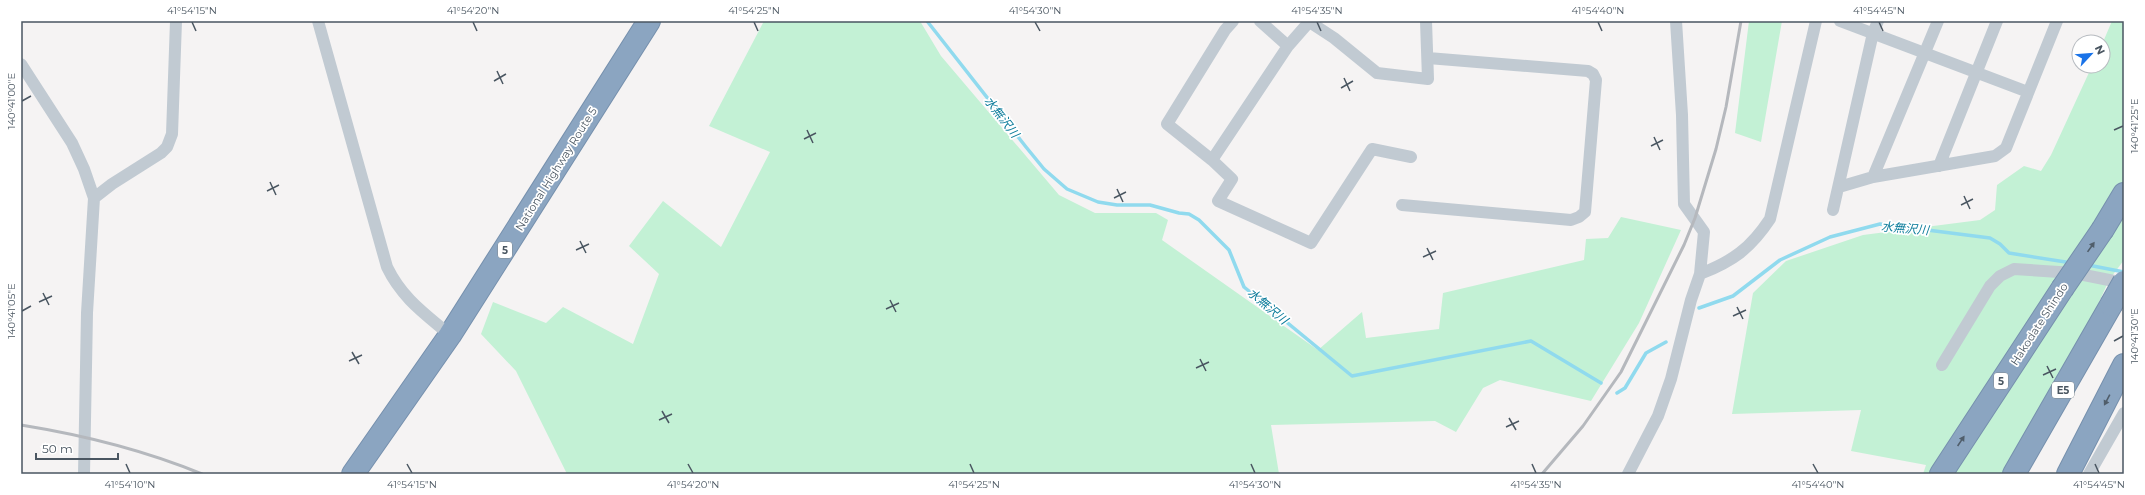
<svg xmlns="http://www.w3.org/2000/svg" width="2145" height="495" font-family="Montserrat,'Noto Sans JP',sans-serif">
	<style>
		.green { fill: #c3f1d5 }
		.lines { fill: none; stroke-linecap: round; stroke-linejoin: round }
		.stream { stroke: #90daee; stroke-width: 3.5 }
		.highway-casing { stroke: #7690ad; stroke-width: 24 }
		.street { stroke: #c1cad2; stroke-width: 12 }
		.highway { stroke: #8ba5c1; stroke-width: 22 }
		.rail { stroke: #b5b8bd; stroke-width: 3 }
		.highway-bridge-casing { stroke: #7690ad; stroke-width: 24; stroke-linecap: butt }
		.highway-bridge { stroke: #8ba5c1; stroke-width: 22 }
		.oneway { fill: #505e6b }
		.ticks { fill: none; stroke: #4a5661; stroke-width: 1.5 }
		.labels { text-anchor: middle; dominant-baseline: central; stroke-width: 3.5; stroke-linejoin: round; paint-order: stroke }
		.shield { fill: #fff; stroke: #808990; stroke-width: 1 }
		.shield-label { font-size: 10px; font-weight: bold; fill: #4a5661 }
		.street-label { font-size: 11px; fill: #4a5661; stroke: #fff }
		.water-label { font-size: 12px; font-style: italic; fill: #0c7c9b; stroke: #fff }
		.neatline { fill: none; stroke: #4a5661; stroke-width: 1.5 }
		.ticks-label { font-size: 10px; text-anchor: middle; fill: #4a5661 }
	</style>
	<rect width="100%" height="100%" fill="#f5f3f3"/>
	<path class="green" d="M 764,21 L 920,21 L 941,56 L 1059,195 L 1095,213 L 1156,213 L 1168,220 L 1162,240 L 1318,350 L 1362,312 L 1366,338 L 1439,329 L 1443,293 L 1584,260 L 1586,239 L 1608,238 L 1621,217 L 1681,230 L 1639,323 L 1591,401 L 1500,380 L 1483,388 L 1456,432 L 1435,421 L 1271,425 L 1279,474 L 567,474 L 516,371 L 481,334 L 493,302 L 546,323 L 563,307 L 633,344 L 659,274 L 629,246 L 663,201 L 721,247 L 770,152 L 709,126 Z
		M 1749,21 L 1782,21 L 1761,142 L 1735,133 Z
		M 2112,21 L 2124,21 L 2124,260 L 2109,280 L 2028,459 L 2019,474 L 1923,474 L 1926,465 L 1851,451 L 1861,410 L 1732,414 L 1753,293 L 1786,261 L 1863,235 L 1980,220 L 1995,210 L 1997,185 L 2024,166 L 2041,171 L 2051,155 L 2092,66 L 2103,66 L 2103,42 Z"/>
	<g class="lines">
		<path class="stream" d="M 927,21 L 1026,147 L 1044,169 L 1067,189 L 1098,202 L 1117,205 L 1150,205 L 1179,213 L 1189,214 L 1199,220 L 1229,250 L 1244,287 L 1352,376 L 1531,341 L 1601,383
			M 2088,265 L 2124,272
			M 1699,308 L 1733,296 L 1780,260 L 1830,237 L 1880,224 L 1990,238 L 2000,244 L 2009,253 L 2072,263
			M 1617,393 L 1625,388 L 1646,353 L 1666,342"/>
		<defs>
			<path id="highway" d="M 2103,229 L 2124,194
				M 353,474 L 450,335 L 649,21
				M 1941,474 L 2062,289
				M 2014,474 L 2111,305
				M 2068,474 L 2124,365"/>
		</defs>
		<use href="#highway" class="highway-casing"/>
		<path class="street" d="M 318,21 L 387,267 C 402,298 424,313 450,335
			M 1233,21 L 1225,30 L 1167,124 L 1212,160 L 1288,46 L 1309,22
			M 1260,21 L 1288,46
			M 1308,21 L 1334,38 L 1377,73 L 1428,79 L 1426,21
			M 1840,21 L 2028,92
			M 21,64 L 72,143 L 84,169 L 94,198 L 87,313 L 84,474
			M 1212,160 L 1232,179 L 1218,201 L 1311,243 L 1372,149 L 1411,157
			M 1939,166 L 1997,21
			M 1873,177 L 1938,21
			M 1839,187 L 1873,177 L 1995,156 L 2006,148 L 2057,21
			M 94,198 L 112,184 L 161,153 L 167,147 L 172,134 L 176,21
			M 1402,205 L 1571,220 L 1579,217 L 1585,212 L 1596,80 L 1593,74 L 1588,71 L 1428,58
			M 1833,210 L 1873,33 L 1878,21
			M 1700,274 C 1733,261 1750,249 1770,219 L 1816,21
			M 1942,365 L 1990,286 L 2000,276 L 2014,269 L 2074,273 L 2124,283
			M 1628,474 L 1658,416 L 1671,379 L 1691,300 L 1700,274 L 1704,232 L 1684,204 L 1682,115 L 1676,21
			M 2089,474 L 2124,413"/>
		<use href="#highway" class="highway"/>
		<path class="rail" d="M 21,425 C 83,435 144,450 202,474
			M 1542,474 L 1583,426 L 1621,372 L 1684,245 L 1695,218 L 1716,149 L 1726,107 L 1741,21"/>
		<defs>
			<path id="highway-bridge" d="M 2062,289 L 2103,229
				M 2111,305 L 2124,282"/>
		</defs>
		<use href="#highway-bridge" class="highway-bridge-casing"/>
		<use href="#highway-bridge" class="highway-bridge"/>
	</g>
	<defs><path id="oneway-solid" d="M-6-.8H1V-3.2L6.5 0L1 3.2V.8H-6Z"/></defs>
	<g class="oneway">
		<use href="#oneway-solid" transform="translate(2091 247) rotate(-55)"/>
		<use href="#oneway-solid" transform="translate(2107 400) rotate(118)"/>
		<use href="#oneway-solid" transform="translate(1961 441) rotate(-56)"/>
	</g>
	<path class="ticks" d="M 192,22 L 196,31M 473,22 L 477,31M 754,22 L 758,31M 1035,22 L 1040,31M 1317,22 L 1321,31M 1598,22 L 1602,31M 1879,22 L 1883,31M 497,71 L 503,84M 1344,78 L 1350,91M 494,81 L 506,74M 1341,88 L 1353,81M 22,101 L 31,96M 807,130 L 813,143M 2114,130 L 2123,126M 1654,137 L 1660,150M 804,139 L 816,133M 1651,146 L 1663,140M 270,182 L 276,195M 1117,189 L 1123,202M 267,191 L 279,185M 1964,196 L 1970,209M 1114,198 L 1126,192M 1961,205 L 1973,199M 580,241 L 586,253M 1427,248 L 1433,260M 576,250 L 589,244M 1423,257 L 1436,251M 43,293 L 49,305M 890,300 L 896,312M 39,302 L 52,296M 1737,307 L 1743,319M 886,309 L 899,303M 22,311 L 31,306M 1733,316 L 1746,310M 2114,341 L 2123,336M 352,352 L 359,364M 1200,359 L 1206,371M 349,361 L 362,355M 2047,366 L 2053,378M 1196,368 L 1209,362M 2043,375 L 2056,369M 662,411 L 669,423M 1509,418 L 1516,430M 659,420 L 672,414M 1506,427 L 1519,421M 126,464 L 130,473M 407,464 L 412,473M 688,464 L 693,473M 970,464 L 974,473M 1251,464 L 1255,473M 1532,464 L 1536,473M 1813,464 L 1818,473M 2095,464 L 2099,473"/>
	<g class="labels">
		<g class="shield">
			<rect x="498" y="242" width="14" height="16" rx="3"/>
			<rect x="1994" y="373" width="14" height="16" rx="3"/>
			<rect x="2052" y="382" width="22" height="16" rx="3"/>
		</g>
		<g class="shield-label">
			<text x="505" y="250">5</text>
			<text x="2001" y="381">5</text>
			<text x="2063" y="390">E5</text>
		</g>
		<g class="street-label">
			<text transform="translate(556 169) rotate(-58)">National Highway Route 5</text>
			<text transform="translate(2039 324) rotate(-57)">Hakodate Shindo</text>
		</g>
		<g class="water-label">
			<text transform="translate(1002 117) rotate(52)">水無沢川</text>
			<text transform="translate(1905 228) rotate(5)">水無沢川</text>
			<text transform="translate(1268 306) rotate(40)">水無沢川</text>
		</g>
	</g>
	<rect width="2145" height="495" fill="none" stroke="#ffffff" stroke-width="44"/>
	<g transform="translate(2091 54) rotate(64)"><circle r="19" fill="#ffffff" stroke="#b7bbc0"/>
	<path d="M0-3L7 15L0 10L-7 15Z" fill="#1a73e8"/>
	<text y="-6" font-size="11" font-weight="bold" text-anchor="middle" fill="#4a5661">N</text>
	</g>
	<path d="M36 453v6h82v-6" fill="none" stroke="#4a5661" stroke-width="2"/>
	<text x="42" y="453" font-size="12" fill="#4a5661" stroke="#ffffff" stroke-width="3" paint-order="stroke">50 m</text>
	<rect x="22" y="22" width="2101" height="451" class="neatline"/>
	<g class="ticks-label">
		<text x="192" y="14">41°54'15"N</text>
		<text x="473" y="14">41°54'20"N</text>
		<text x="754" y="14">41°54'25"N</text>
		<text x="1035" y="14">41°54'30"N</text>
		<text x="1317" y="14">41°54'35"N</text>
		<text x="1598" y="14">41°54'40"N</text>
		<text x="1879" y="14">41°54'45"N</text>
		<text transform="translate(11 101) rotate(-90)" y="4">140°41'00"E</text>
		<text transform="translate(2134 126) rotate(-90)" y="4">140°41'25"E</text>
		<text transform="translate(11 311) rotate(-90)" y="4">140°41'05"E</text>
		<text transform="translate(2134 336) rotate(-90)" y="4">140°41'30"E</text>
		<text x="130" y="488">41°54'10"N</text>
		<text x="412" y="488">41°54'15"N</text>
		<text x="693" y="488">41°54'20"N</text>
		<text x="974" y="488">41°54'25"N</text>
		<text x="1255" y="488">41°54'30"N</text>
		<text x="1536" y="488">41°54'35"N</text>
		<text x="1818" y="488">41°54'40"N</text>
		<text x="2099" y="488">41°54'45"N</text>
	</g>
</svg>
